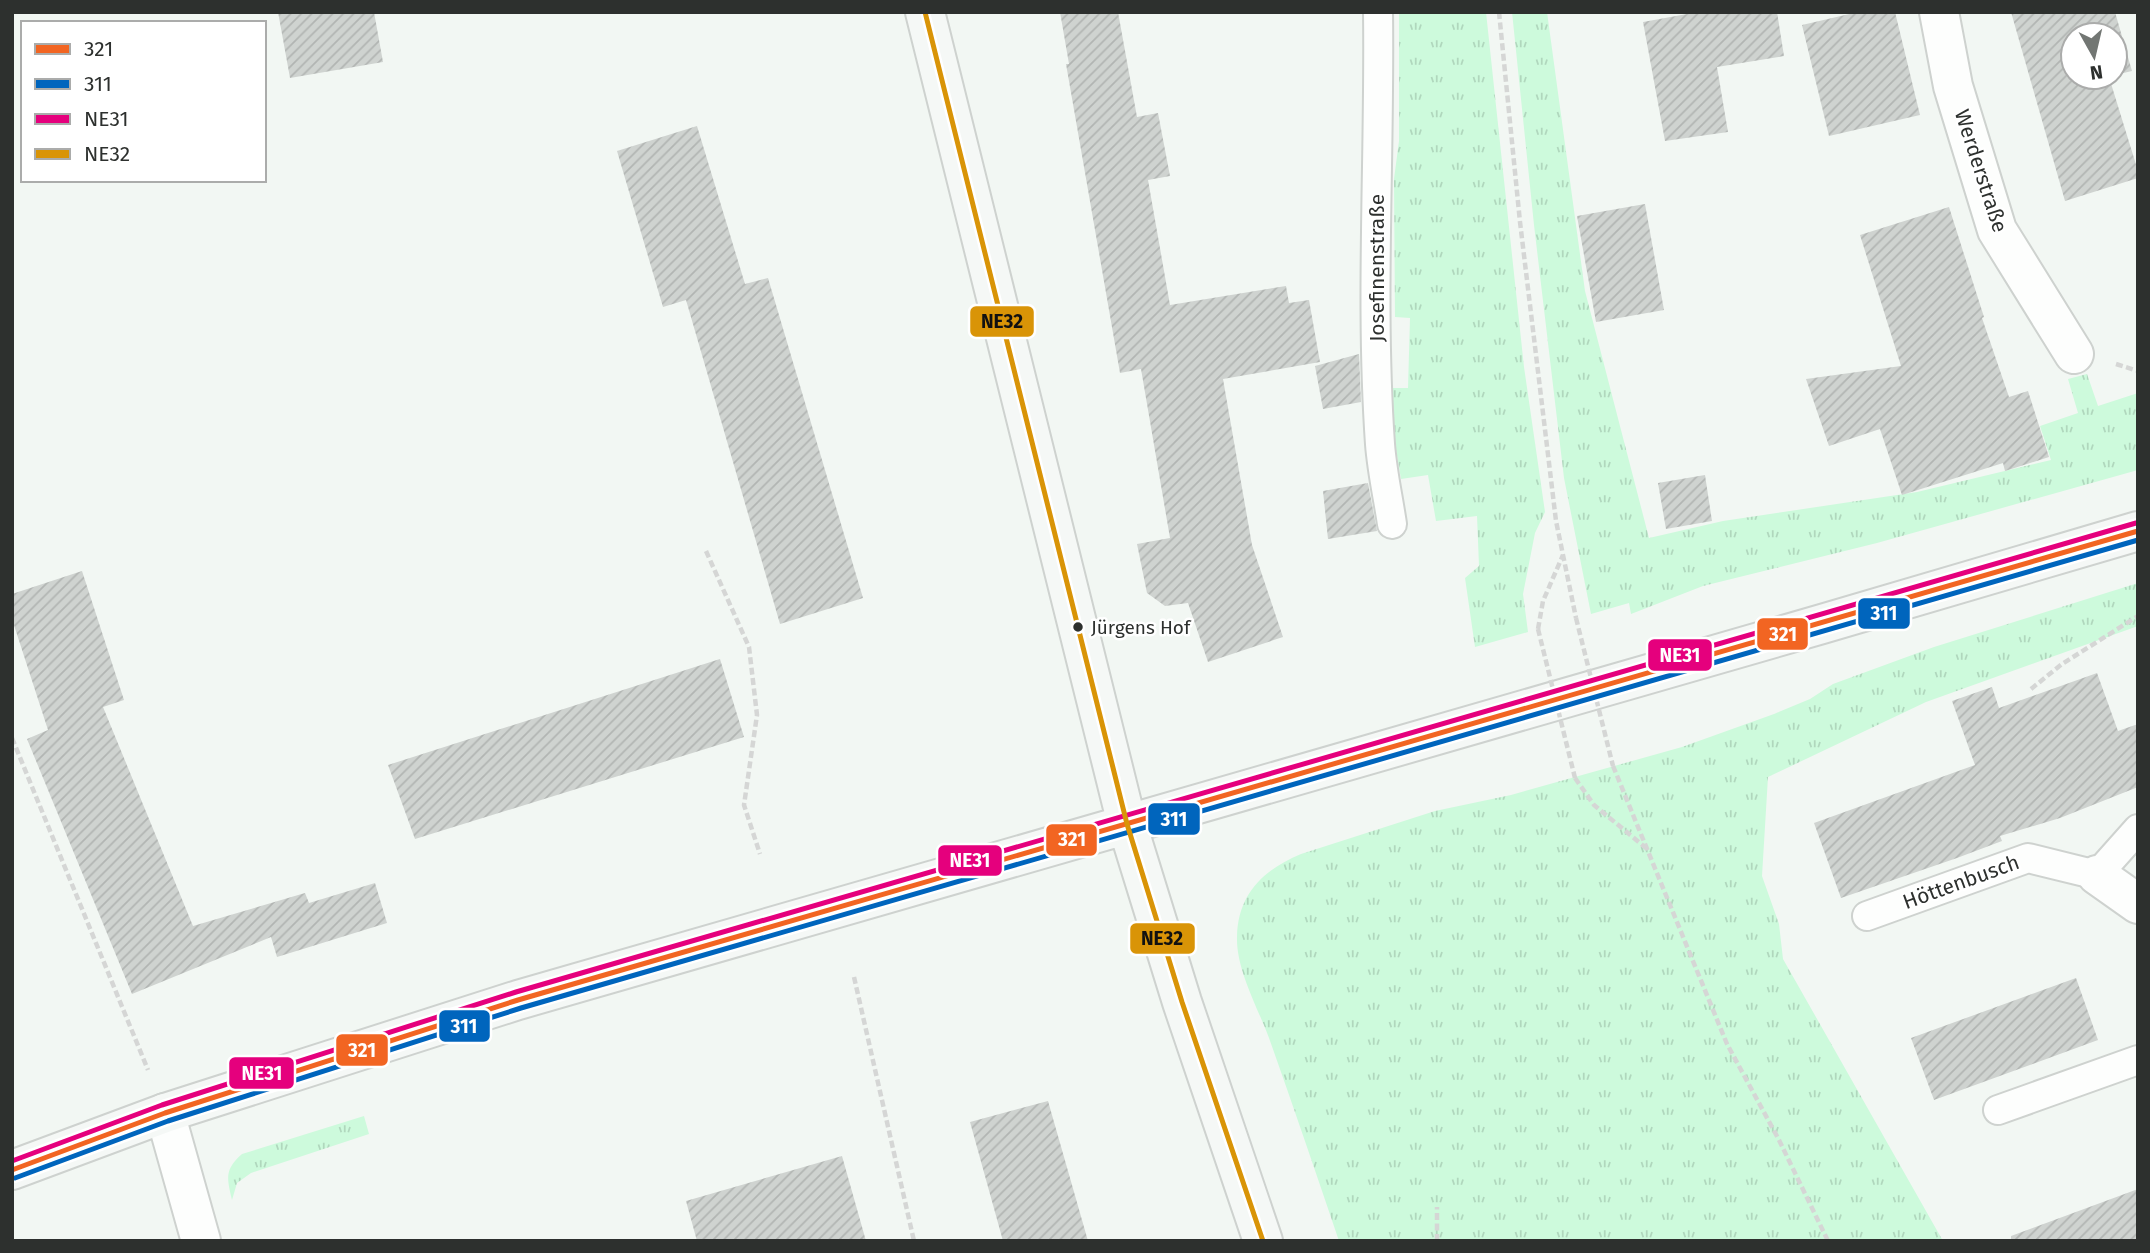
<svg xmlns="http://www.w3.org/2000/svg" width="2150" height="1253" font-family="'Fira Sans',sans-serif">
	<style>
		.grass { fill: url(#grass-tufts) }
		.building { fill: url(#building-hatch) }
		.lines { fill: none; stroke-linecap: round; stroke-linejoin: round }
		.lane-casing { stroke: #ced2cf; stroke-width: 32 }
		.street-casing { stroke: #ced2cf; stroke-width: 42 }
		.secondary-casing { stroke: #ced2cf; stroke-width: 42 }
		.path { stroke: #d5d6d5; stroke-width: 4.5; stroke-dasharray: 7 3.5; stroke-linecap: butt }
		.lane { stroke: #fdfefd; stroke-width: 28 }
		.street { stroke: #fdfefd; stroke-width: 38 }
		.secondary { stroke: #f5f8f6; stroke-width: 38 }
		.path-bridge { stroke: #d5d6d5; stroke-width: 4.5; stroke-dasharray: 7 3.5; stroke-linecap: butt }
		.bus-1-casing { stroke: #fff; stroke-width: 10 }
		.bus-2-casing { stroke: #fff; stroke-width: 10 }
		.bus-3-casing { stroke: #fff; stroke-width: 10 }
		.bus-4-casing { stroke: #fff; stroke-width: 10 }
		.bus-1 { stroke: #f26522; stroke-width: 5 }
		.bus-2 { stroke: #0065bd; stroke-width: 5 }
		.bus-3 { stroke: #e5007d; stroke-width: 5 }
		.bus-4 { stroke: #d99407; stroke-width: 5 }
		.bus-dot { fill: #2d302e; stroke: #fff; stroke-width: 2.5 }
		.labels { text-anchor: middle; dominant-baseline: central; stroke-width: 5; stroke-linejoin: round; paint-order: stroke }
		.bus-label { font-size: 19px; fill: #2d302e; stroke: #fff; text-anchor: start }
		.street-label { font-size: 21px; fill: #2d302e; stroke: #fff }
		.line-badge { stroke: #fff; stroke-width: 2.5 }
		.badge-label { font-size: 19px; text-anchor: middle; font-weight: bold; fill: #fff }
		.pale-badge-label { font-size: 19px; text-anchor: middle; font-weight: bold; fill: #111 }
	</style>
	<defs>
		<pattern id="grass-tufts" width="24" height="20" patternUnits="userSpaceOnUse" patternTransform="scale(1.75)"><rect width="24" height="20" fill="#cdfadc"/><path d="M3 7l-1-3M5 7V3M7 7l1-3M15 17l-1-3M17 17v-4M19 17l1-3" fill="none" stroke="#b0d7bd"/></pattern>
		<pattern id="building-hatch" width="6" height="6" patternUnits="userSpaceOnUse" patternTransform="scale(1.75)"><rect width="6" height="6" fill="#cfd3d0"/><path d="M-1 1l2-2M0 6l6-6M5 7l2-2" fill="none" stroke="#b2b5b3"/></pattern>
	</defs>
	<rect width="100%" height="100%" fill="#f2f7f3"/>
	<path class="grass" d="M 1399,12 L 1486,12 L 1524,367 L 1545,512 L 1535,533 L 1523,594 L 1528,632 L 1475,647 L 1465,578 L 1479,566 L 1477,516 L 1436,521 L 1428,475 L 1401,479 L 1394,438 L 1391,388 L 1408,388 L 1410,318 L 1395,317 L 1394,179 L 1399,141 Z
		M 1512,12 L 1547,12 L 1585,291 L 1649,538 L 1723,521 L 1917,492 L 2051,460 L 2040,426 L 2078,413 L 2068,379 L 2087,374 L 2098,406 L 2138,393 L 2138,470 L 1877,543 L 1703,586 L 1631,614 L 1629,603 L 1591,614 L 1564,478 L 1534,225 Z
		M 2138,583 L 2138,626 L 1926,702 L 1768,777 L 1762,876 L 1779,924 L 1783,959 L 1943,1241 L 1339,1241 C 1316,1173 1293,1106 1269,1038 C 1258,1008 1236,969 1237,937 C 1238,894 1263,870 1301,854 L 1435,811 L 1511,795 L 1682,747 L 1774,714 L 1810,699 L 1833,684 L 1934,647 Z
		M 364,1116 L 369,1134 L 251,1173 L 237,1183 L 232,1200 C 227,1178 224,1170 242,1154 Z"/>
	<path class="building" d="M 278,12 L 374,12 L 383,62 L 290,78 Z
		M 1060,12 L 1118,12 L 1137,117 L 1158,113 L 1170,176 L 1148,180 L 1170,305 L 1286,286 L 1289,303 L 1309,300 L 1320,362 L 1223,379 L 1252,545 L 1283,637 L 1208,662 L 1188,603 L 1165,606 L 1147,593 L 1137,544 L 1170,538 L 1141,369 L 1120,373 L 1066,64 L 1069,64 Z
		M 1698,12 L 1777,12 L 1784,56 L 1717,67 L 1728,132 L 1665,141 L 1643,22 Z
		M 1858,12 L 1895,12 L 1920,115 L 1829,136 L 1802,25 Z
		M 2011,12 L 2115,12 L 2132,71 L 2115,75 L 2115,35 L 2073,35 L 2073,77 L 2109,77 L 2138,171 L 2138,178 L 2065,201 Z
		M 697,126 L 745,284 L 768,278 L 863,598 L 780,624 L 686,300 L 663,307 L 617,151 Z
		M 1645,204 L 1664,310 L 1596,322 L 1577,216 Z
		M 1949,207 L 1984,317 L 1982,318 L 2009,397 L 2028,391 L 2049,457 L 2005,471 L 2003,463 L 1902,495 L 1880,429 L 1829,446 L 1806,379 L 1901,366 L 1860,235 Z
		M 1359,354 L 1361,402 L 1323,409 L 1315,366 Z
		M 1705,475 L 1712,521 L 1666,529 L 1658,483 Z
		M 1368,483 L 1377,531 L 1328,539 L 1323,491 Z
		M 82,571 L 124,700 L 103,707 L 193,926 L 305,893 L 309,903 L 375,883 L 387,923 L 277,957 L 271,937 L 132,994 L 27,739 L 48,730 L 12,619 L 12,594 Z
		M 720,659 L 744,737 L 415,839 L 388,765 Z
		M 2097,673 L 2118,731 L 2138,724 L 2138,787 L 2060,818 L 2000,836 L 2002,841 L 1957,858 L 1841,898 L 1814,823 L 1975,765 L 1952,701 L 1992,687 L 1999,708 Z
		M 2076,978 L 2098,1040 L 1934,1100 L 1911,1038 Z
		M 1048,1101 L 1088,1241 L 1003,1241 L 970,1122 Z
		M 842,1156 L 866,1241 L 697,1241 L 686,1201 Z
		M 2138,1189 L 2138,1241 L 2011,1241 L 2011,1236 Z"/>
	<g class="lines">
		<defs>
			<path id="lane" d="M 1378,12 C 1380,156 1370,300 1380,444 C 1382,471 1388,497 1392,524
				M 1867,916 L 2028,858 L 2097,875 L 2138,829
				M 1998,1110 L 2138,1060"/>
			<path id="street" d="M 1939,12 L 1953,86 L 1997,230 L 2074,354
				M 2097,875 L 2138,904
				M 165,1113 L 201,1241"/>
			<path id="secondary" d="M 925,12 L 1127,824 L 1182,1002 L 1263,1241
				M 12,1170 L 165,1113 L 518,1000 L 1822,624 L 2138,531"/>
		</defs>
		<use href="#lane" class="lane-casing"/>
		<use href="#street" class="street-casing"/>
		<use href="#secondary" class="secondary-casing"/>
		<path class="path" d="M 1499,12 L 1520,222 L 1556,521 L 1576,618
			M 2116,364 L 2138,371
			M 706,551 L 749,647 L 757,715 L 744,805 L 760,854
			M 1538,629 L 1543,601 L 1563,555
			M 2031,689 L 2062,664 L 2138,616
			M 12,738 L 148,1070
			M 1613,766 L 1727,1044 L 1779,1140 L 1828,1241
			M 1575,778 L 1594,805 L 1646,848
			M 854,977 L 914,1241
			M 1437,1241 L 1437,1207"/>
		<use href="#lane" class="lane"/>
		<use href="#street" class="street"/>
		<use href="#secondary" class="secondary"/>
		<path class="path-bridge" d="M 1576,618 L 1613,766
			M 1538,629 L 1575,778"/>
		<defs>
			<path id="bus-1" d="M 12,1170 L 165,1113 L 518,1000 L 2138,531"/>
			<path id="bus-2" d="M 15,1178 L 168,1121 L 521,1008 L 2138,540"/>
			<path id="bus-3" d="M 12,1161 L 162,1105 L 516,992 L 2136,523"/>
			<path id="bus-4" d="M 925,12 L 1127,824 L 1182,1002 L 1263,1241"/>
		</defs>
		<use href="#bus-1" class="bus-1-casing"/>
		<use href="#bus-2" class="bus-2-casing"/>
		<use href="#bus-3" class="bus-3-casing"/>
		<use href="#bus-4" class="bus-4-casing"/>
		<use href="#bus-1" class="bus-1"/>
		<use href="#bus-2" class="bus-2"/>
		<use href="#bus-3" class="bus-3"/>
		<use href="#bus-4" class="bus-4"/>
	</g>
	<circle class="bus-dot" cx="1078" cy="627" r="6"/>
	<g class="labels">
		<g class="bus-label">
			<text x="1091" y="627">Jürgens Hof</text>
		</g>
		<g class="street-label">
			<text transform="translate(1981 171) rotate(72)">Werderstraße</text>
			<text transform="translate(1377 268) rotate(-90)">Josefinenstraße</text>
			<text transform="translate(1961 882) rotate(-20)">Höttenbusch</text>
		</g>
	</g>
	<g class="line-badge">
		<rect x="969" y="305" width="66" height="33" rx="7" fill="#d99407"/>
		<rect x="1857" y="597" width="54" height="33" rx="7" fill="#0065bd"/>
		<rect x="1756" y="617" width="53" height="34" rx="7" fill="#f26522"/>
		<rect x="1647" y="638" width="66" height="34" rx="7" fill="#e5007d"/>
		<rect x="1147" y="802" width="54" height="34" rx="7" fill="#0065bd"/>
		<rect x="1045" y="823" width="53" height="34" rx="7" fill="#f26522"/>
		<rect x="937" y="844" width="66" height="33" rx="7" fill="#e5007d"/>
		<rect x="1129" y="922" width="67" height="33" rx="7" fill="#d99407"/>
		<rect x="438" y="1009" width="53" height="34" rx="7" fill="#0065bd"/>
		<rect x="335" y="1033" width="54" height="34" rx="7" fill="#f26522"/>
		<rect x="228" y="1056" width="67" height="34" rx="7" fill="#e5007d"/>
	</g>
	<g class="badge-label">
		<text x="1884" y="620">311</text>
		<text x="1783" y="641">321</text>
		<text x="1680" y="662">NE31</text>
		<text x="1174" y="826">311</text>
		<text x="1072" y="846">321</text>
		<text x="970" y="867">NE31</text>
		<text x="464" y="1033">311</text>
		<text x="362" y="1057">321</text>
		<text x="262" y="1080">NE31</text>
	</g>
	<g class="pale-badge-label">
		<text x="1002" y="328">NE32</text>
		<text x="1162" y="945">NE32</text>
	</g>
	<rect width="2150" height="1253" fill="none" stroke="#2d302e" stroke-width="28"/>
	<rect x="21" y="21" width="245" height="161" fill="#ffffff" stroke="#abacab" stroke-width="2"/>
	<rect x="35" y="44" width="35" height="10" fill="#f26522" stroke="#abacab" stroke-width="2"/>
	<text x="84" y="56" font-size="21" fill="#2d302e">321</text>
	<rect x="35" y="79" width="35" height="10" fill="#0065bd" stroke="#abacab" stroke-width="2"/>
	<text x="84" y="91" font-size="21" fill="#2d302e">311</text>
	<rect x="35" y="114" width="35" height="10" fill="#e5007d" stroke="#abacab" stroke-width="2"/>
	<text x="84" y="126" font-size="21" fill="#2d302e">NE31</text>
	<rect x="35" y="149" width="35" height="10" fill="#d99407" stroke="#abacab" stroke-width="2"/>
	<text x="84" y="161" font-size="21" fill="#2d302e">NE32</text>
	<g transform="translate(2094 56) rotate(172)"><circle r="33" fill="#ffffff" stroke="#abacab" stroke-width="2"/>
	<path d="M0-5L12 26L0 18L-12 26Z" fill="#727673"/>
	<text y="-10" font-size="19" font-weight="bold" text-anchor="middle" fill="#2d302e">N</text>
	</g>
</svg>
